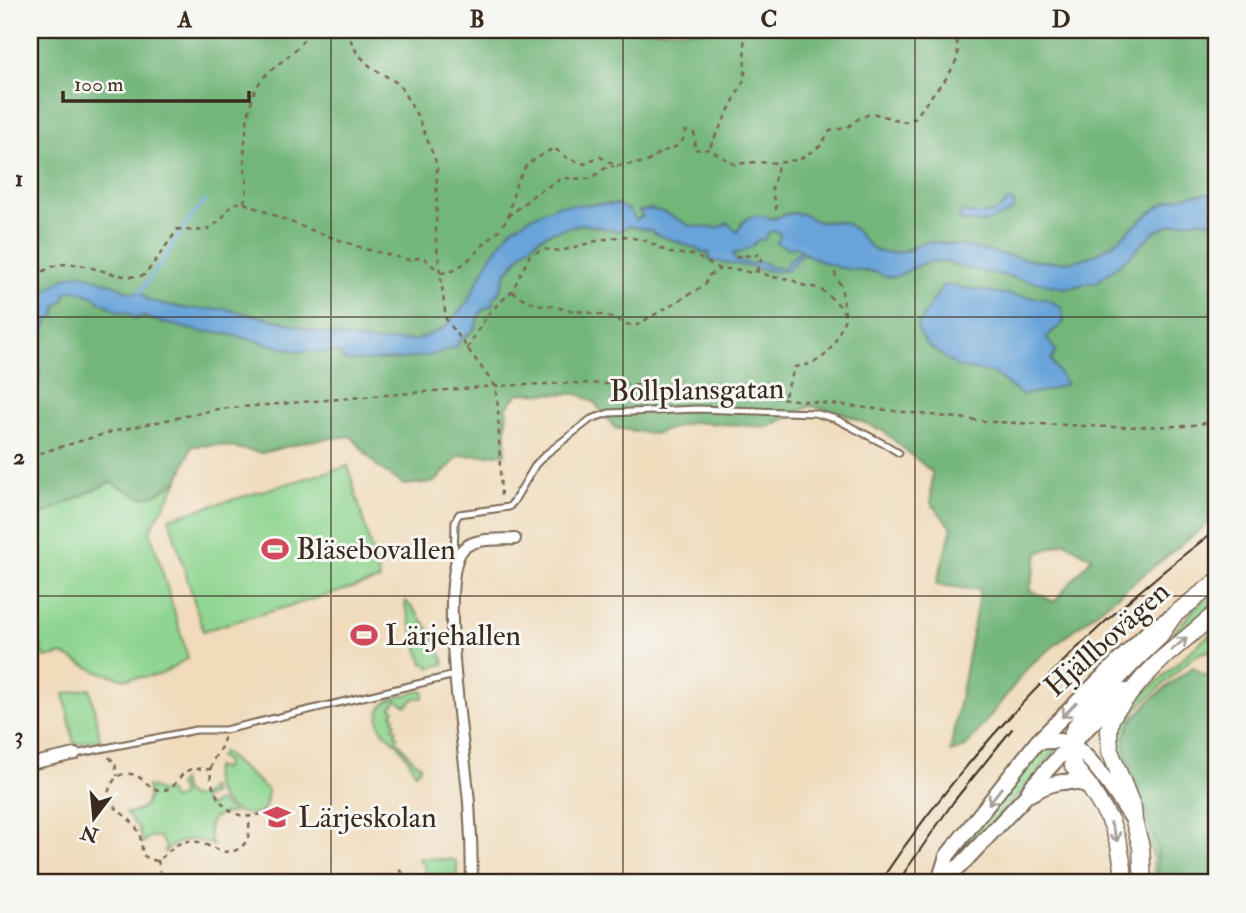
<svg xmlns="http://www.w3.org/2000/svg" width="1246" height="913" font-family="'IM FELL Double Pica',serif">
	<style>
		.green { fill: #8fd58f; stroke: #658056; stroke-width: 2 }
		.forest { fill: #73b67a; stroke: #57704c; stroke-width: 2; fill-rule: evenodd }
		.water { fill: #68a4d9; stroke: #52677c; stroke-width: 2; fill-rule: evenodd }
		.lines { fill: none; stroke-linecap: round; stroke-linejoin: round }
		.stream { stroke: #68a4d9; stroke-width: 3.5 }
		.service-casing { stroke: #7a6855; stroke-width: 9 }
		.minor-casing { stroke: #7a6855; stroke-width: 14 }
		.tertiary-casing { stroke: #7a6855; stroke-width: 18 }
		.secondary-casing { stroke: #7a6855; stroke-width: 19 }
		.path { stroke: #7a6855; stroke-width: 2.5; stroke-dasharray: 5 5; stroke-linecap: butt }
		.service { stroke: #fff; stroke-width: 5 }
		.minor { stroke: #fff; stroke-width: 10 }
		.tertiary { stroke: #fff; stroke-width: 14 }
		.secondary { stroke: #fff; stroke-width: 16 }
		.tram { stroke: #3b2a1e; stroke-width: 2 }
		.oneway { stroke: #a79f9a }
		.grid { fill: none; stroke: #3b2a1e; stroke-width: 2; stroke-opacity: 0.55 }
		.labels { text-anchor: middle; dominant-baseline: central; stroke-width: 6; stroke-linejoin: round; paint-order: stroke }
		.street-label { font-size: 30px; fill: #3b2a1e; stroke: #f6f6f2 }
		.poi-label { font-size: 30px; fill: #3b2a1e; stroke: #f6f6f2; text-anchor: start }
		.neatline { fill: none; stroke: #3b2a1e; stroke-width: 2.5 }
		.grid-label { font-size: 23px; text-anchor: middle; font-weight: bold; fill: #3b2a1e }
	</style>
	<rect width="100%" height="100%" fill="#f6f6f2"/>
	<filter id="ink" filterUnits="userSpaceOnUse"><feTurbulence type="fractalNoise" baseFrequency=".0143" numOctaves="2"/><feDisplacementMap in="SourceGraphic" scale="14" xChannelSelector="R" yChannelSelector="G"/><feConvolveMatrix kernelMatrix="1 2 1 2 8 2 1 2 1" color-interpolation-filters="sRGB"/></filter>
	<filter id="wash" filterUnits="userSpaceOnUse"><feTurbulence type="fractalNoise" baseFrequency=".00686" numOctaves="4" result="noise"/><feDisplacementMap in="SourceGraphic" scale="28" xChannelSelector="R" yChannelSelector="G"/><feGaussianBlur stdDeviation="1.57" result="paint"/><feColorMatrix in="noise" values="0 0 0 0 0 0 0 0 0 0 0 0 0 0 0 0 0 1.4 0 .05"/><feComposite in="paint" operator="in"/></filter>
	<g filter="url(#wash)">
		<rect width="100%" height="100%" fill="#f0dbbb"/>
		<path class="green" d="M 348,466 L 380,580 L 203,631 L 169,518 Z
			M 179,479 L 150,530 L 188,658 L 159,675 L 124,679 L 96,671 L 62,654 L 45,658 L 30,612 L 30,522 L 41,515 L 110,482 L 142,498 L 157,494 Z
			M 1216,591 L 1216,604 L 1165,647 L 1162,646 L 1196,607 Z
			M 406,601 C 422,618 440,641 444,664 L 429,668 L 428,664 L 423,664 L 405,605 Z
			M 1216,629 L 1216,650 L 1212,652 L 1206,651 L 1194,656 L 1137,708 L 1126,732 L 1125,747 L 1150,822 L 1157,847 L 1158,881 L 1158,883 L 1154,883 L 1153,856 L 1147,827 L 1129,784 L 1114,740 L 1119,717 L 1184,657 Z
			M 90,688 L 100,739 L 74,744 L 64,694 Z
			M 420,691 L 424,691 L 423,698 L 415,698 L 406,706 L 397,700 L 391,708 L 395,710 L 392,714 L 395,717 L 393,720 L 396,723 L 393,727 L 397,730 L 395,734 L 398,736 L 396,740 C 405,748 409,759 420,765 L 420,768 L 415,773 C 411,763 405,754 398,745 C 389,735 375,729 379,714 C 380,708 383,704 388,701 C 398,696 410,694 420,691 Z
			M 1052,747 L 1059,747 L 1015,799 L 959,857 L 956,860 L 953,859 L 993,806 L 1036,754 L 1044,749 Z
			M 223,752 L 268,790 C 267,795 267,803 265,807 C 255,827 204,804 215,767 L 223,769 L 226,762 L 219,757 Z
			M 181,781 L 184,792 C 193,801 204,798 210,787 L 213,794 L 202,799 L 207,807 L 218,801 L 234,813 C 212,812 203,826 213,845 C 195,838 179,837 165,852 L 165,845 L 159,837 L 149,837 L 143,843 L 138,828 L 126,813 C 142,812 152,803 147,786 L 162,792 L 168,791 L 172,800 L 182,796 L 178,785 Z
			M 421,858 L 455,860 L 457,863 L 457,883 L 431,883 L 434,879 L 426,875 L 424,870 L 426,867 L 418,860 Z"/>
		<path class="forest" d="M 30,30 L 314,30 L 328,34 L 346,30 L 1216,30 L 1216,197 C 1205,193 1202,194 1191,197 C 1182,199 1172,199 1165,203 C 1135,219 1115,251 1081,259 C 1042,269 990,250 950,245 C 943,244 936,242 929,242 C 914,243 901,256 883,253 C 863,249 857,222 837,221 C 829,221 823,223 816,221 C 806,218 802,213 791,213 C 781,214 776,220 766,217 L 742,222 L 738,232 L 718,228 L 690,226 L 666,213 L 640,211 L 643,216 L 636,220 L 617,204 L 585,205 L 488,261 L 467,303 L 444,329 L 417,340 L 375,342 L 324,334 L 284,322 L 226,309 L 188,309 L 149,301 L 140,292 L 129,292 L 117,286 L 80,273 L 44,293 L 39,310 L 30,323 ZM 1009,201 L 1014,203 L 983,223 L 961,221 L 963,211 C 974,216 990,216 1000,209 C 1003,206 1005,203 1009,201 Z
			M 1199,220 L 1216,223 L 1216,517 L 1030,665 L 966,747 L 950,752 L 980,590 L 936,585 L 952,528 L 931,503 L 932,472 L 883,431 L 840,412 L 810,406 L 768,427 L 692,422 L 654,434 L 615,428 L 594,402 L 578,394 L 519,393 L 507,406 L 505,454 L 459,456 L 435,482 L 404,485 L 377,466 L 351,436 L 308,441 L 262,453 L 219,445 L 192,446 L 179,479 L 157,494 L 142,498 L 110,482 L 41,515 L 30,522 L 30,390 L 35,386 L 39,356 L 42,350 L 40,343 L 49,318 L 56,316 C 55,306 58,304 65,299 L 64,294 L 71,290 L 82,292 L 95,297 L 99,302 L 110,306 L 117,311 L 202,332 L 220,332 L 297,351 L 331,352 L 387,360 L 402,359 L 459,340 L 468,335 L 475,328 L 479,314 L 499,292 L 506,273 L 523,252 L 538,239 L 551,232 L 582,224 L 620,231 L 627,226 L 651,230 L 656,234 L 667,238 L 709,253 L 721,262 L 731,263 L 774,271 L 787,271 L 803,251 L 803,254 L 813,256 L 820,261 L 865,272 L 877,272 L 895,277 L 924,263 L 935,261 L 950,263 L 957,266 L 1065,288 L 1097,282 L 1131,255 L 1154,232 L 1172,224 ZM 1051,360 L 1065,384 L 1022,395 L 993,373 ZM 1065,542 L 1092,558 L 1054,602 L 1030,590 L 1038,553 Z
			M 773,231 L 778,232 L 781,237 L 777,243 L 796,247 L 801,250 L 788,262 L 784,269 L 767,266 L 757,262 L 752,264 L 735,260 L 732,254 C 750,250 758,236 773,231 Z
			M 1193,667 L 1205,675 L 1216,674 L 1216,883 L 1158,883 L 1157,847 L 1147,813 L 1136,794 L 1138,790 C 1134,777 1127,762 1125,748 C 1120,717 1172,683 1193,667 Z"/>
		<path class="water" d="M 1207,193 L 1216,197 L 1216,223 L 1199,220 L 1172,224 L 1154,232 L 1131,255 L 1097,282 L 1065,288 L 957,266 L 950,263 L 935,261 L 924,263 L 895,277 L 883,276 L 877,272 L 840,268 L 820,261 L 803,252 L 787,271 L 774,271 L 709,260 L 709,253 L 701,252 L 698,249 L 656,234 L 651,230 L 627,226 L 620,231 L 582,224 L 551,232 L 538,239 L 523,252 L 506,273 L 499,292 L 493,299 L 494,305 C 472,312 483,317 473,330 C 469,334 464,337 459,340 L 458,346 L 432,355 L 402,359 L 348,361 L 341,358 L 340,353 L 297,351 L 220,332 L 202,332 L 153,320 L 143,316 L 135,319 L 130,314 L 117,311 L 110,306 L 99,302 L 95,297 L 82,292 L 71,290 L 65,294 L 65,299 C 58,304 54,306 56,316 L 49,319 L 40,343 L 42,350 C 38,358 38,364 40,373 L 35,386 L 30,390 L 30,323 L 39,310 L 44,293 L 64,278 L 80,273 L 117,286 L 129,292 L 140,292 L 149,301 L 188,309 L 226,309 L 284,322 L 324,334 L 375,342 L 417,340 L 444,328 L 467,303 L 488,261 L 511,229 L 533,216 L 558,205 L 616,204 L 629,210 L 636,220 L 643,216 L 639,211 L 651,209 L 666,213 L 690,226 L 718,228 L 728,223 L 737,232 C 745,218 749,213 766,217 C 770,218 772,220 776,218 C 785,215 792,212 802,214 C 809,216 813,222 821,222 C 830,223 838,219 847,224 C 863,233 867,254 889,253 C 894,253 900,253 904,251 C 913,249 921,242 929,242 C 977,243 1036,271 1082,259 C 1116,250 1136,219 1165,203 C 1177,197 1193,194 1207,193 ZM 773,231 L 778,232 L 781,236 L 776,243 L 788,248 L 796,247 L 801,250 L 788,262 L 784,269 L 768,266 L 765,263 L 757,262 L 752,264 L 735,260 L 733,254 C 743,252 753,247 759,239 L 764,240 L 768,233 Z
			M 1009,201 L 1014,203 L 1014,209 C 999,220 976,228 959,218 L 961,212 L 963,211 C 974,216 990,216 1000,209 C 1003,206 1006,203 1009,201 Z
			M 943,285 L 1048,300 L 1061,307 L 1064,322 L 1046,337 L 1056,351 L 1051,360 L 1066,384 L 1049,390 L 1022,395 L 993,373 L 958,367 L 926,344 L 917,327 Z"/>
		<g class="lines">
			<path class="stream" d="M 140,292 C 152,275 166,259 175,240 L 178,238 L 186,224 L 205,200"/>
		</g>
	</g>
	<g filter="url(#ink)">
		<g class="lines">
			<defs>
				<path id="service" d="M 454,564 L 455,521 L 459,514 L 509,507 L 514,501 L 536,464 L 546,454 L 591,419 L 609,413 L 697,409 L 814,413 L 836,419 L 888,446 L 899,453
					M 75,754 L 196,730 L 225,730 L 455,675"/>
				<path id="minor" d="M 30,764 L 75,754
					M 472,883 C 472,857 471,830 469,803 C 466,758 436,578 463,549 C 475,537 500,540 515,539"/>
				<path id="tertiary" d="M 1037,742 C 1047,741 1060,739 1070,744 C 1092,755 1119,800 1134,821
					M 1030,794 C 1050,783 1067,777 1089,786
					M 940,878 L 960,866 L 1026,796 L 1032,786 L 1071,744 L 1125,691
					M 936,883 L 940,878 L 947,856 L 1037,742 L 1150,630 L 1173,616"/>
				<path id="secondary" d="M 1122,883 L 1123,868 L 1119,845 L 1111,822 L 1089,786 L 1073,766 L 1071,744 L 1073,732 L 1083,715 L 1134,661 L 1158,638 L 1174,615 L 1216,582
					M 1143,883 L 1141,847 L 1134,821 L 1133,808 L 1110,751 L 1109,730 L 1111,719 L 1117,709 L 1144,677 L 1164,657 L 1216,613"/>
			</defs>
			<use href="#service" class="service-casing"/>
			<use href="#minor" class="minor-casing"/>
			<use href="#tertiary" class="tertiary-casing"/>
			<use href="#secondary" class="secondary-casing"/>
			<path class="path" d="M 347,30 L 352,43 L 357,53 L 371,67 L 399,84 L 419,119 L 437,165 L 436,239 L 446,319 L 495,386 L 498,407 L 501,499
				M 710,147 L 745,78 L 744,30
				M 244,203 C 245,197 247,192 247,187 C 247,178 244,169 244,160 C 244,142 248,107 255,90 C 267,65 300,56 308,30
				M 776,210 L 776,203 L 771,192 L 779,163
				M 508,217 L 535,194 L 562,178 L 590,179 L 607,167 L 614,166
				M 737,259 L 738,256 L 742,255 L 752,256 L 760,254 L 762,256 L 757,271
				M 835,272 L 836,279 L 841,285 L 845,313
				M 441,273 L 452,271 L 465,263 L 500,229 L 508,217 L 516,184 L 527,164 L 554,148 L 567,158 L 585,164 L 599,156 L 616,166 L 647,162 L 659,153 L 675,147 L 683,140 L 685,131 L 694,133 L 696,141 L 693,149 L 703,150 L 709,149 L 734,164 L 757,162 L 779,163 L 800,159 L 820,146 L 830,131 L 848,127 L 858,119 L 872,113 L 905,122 L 914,119 L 935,91 L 945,80 L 952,69 L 958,57 L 957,41 L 961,30
				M 30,287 C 33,283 36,278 40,274 C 72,247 110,284 145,275 L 178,229 C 209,234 216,228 233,203 L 244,203 L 308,229 L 365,249 L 409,260 L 423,257 L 441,273
				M 512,291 C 518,297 529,301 536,304 C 541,306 547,305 552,306 C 570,312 588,311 606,316 C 617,319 627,327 637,325 L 705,285 L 708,276 L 720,269
				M 467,349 L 488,314 L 512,291 L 530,255 L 543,249 L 561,251 L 600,240 L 624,236 L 647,241 L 670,253 L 694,255 L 720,269 L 735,269 L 752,273 L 757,271 L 772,277 L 791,279 L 801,285 L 818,288 L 827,294 L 840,306 L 846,316 C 834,345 829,363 795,367 L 784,398
				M 30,456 L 111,432 L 218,409 L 495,386 L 573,383 L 670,386 L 994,422 L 1112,427 L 1187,426 L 1216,421
				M 224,737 C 223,749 213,756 211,767 C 207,789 227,819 251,816 C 258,816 265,812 272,810
				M 109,757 L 115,763 L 117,776
				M 211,769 C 204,770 196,767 189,770 C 177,775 176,792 159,790 C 148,788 143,776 131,774 C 123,773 117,775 113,782 C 97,805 128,812 137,829 C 142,838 141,846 143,855 L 149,859 L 157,861 C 168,854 174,842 189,841 C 207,840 224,861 241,847 C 251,840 249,828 249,817
				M 158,860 L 162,883
				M 399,870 L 416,883"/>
			<use href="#service" class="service"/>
			<use href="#minor" class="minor"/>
			<use href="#tertiary" class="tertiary"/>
			<use href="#secondary" class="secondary"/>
			<path class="tram" d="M 879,883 C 970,747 1085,629 1216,530
				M 897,883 L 954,801 L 1012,729"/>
		</g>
		<defs><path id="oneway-shaft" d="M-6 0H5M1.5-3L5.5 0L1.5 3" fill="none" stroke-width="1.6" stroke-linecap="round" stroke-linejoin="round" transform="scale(1.75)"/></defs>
		<g class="oneway">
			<use href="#oneway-shaft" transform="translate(1179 644) rotate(-40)"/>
			<use href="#oneway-shaft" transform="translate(1069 710) rotate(135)"/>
			<use href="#oneway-shaft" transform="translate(995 796) rotate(128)"/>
			<use href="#oneway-shaft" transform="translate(1114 832) rotate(69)"/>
		</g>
	</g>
	<path class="grid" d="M 331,30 L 331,883M 623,30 L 623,883M 915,30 L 915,883M 30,317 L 1216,317M 30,596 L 1216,596"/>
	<defs>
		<symbol id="stadium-bare" viewBox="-9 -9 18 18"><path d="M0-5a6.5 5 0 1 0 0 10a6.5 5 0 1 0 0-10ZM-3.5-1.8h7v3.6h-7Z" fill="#d1495b" stroke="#f6f6f2" stroke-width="2.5" paint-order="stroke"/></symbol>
		<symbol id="school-bare" viewBox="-9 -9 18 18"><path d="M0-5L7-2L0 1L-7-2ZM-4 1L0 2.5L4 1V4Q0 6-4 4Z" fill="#d1495b" stroke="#f6f6f2" stroke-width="2.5" paint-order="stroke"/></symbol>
	</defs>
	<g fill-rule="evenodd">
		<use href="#stadium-bare" x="256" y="530" width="38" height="38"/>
		<use href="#stadium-bare" x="345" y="616" width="38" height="38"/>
		<use href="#school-bare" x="258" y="798" width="38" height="38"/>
	</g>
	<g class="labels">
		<g class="street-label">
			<text transform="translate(697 390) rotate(-1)">Bollplansgatan</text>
			<text transform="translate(1107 639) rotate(-42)">Hjällbovägen</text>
		</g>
		<g class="poi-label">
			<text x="296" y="549">Bläsebovallen</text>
			<text x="385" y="635">Lärjehallen</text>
			<text x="298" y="817">Lärjeskolan</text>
		</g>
	</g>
	<rect width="1246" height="913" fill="none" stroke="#f6f6f2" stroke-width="77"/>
	<g transform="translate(94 818) rotate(196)" stroke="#f6f6f2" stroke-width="5" paint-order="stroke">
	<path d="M0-5L12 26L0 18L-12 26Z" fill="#3b2a1e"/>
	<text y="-10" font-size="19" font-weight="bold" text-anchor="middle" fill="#3b2a1e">N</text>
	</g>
	<path d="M63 91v10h186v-10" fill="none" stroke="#3b2a1e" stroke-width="3.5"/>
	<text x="74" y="91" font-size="21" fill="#3b2a1e" stroke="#f6f6f2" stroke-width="5" paint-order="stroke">100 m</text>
	<rect x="38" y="38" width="1170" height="836" class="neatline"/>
	<g class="grid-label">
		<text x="185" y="27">A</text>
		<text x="477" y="27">B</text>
		<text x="769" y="27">C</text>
		<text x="1061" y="27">D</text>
		<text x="19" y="186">1</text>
		<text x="19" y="464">2</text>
		<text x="19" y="743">3</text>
	</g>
</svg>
